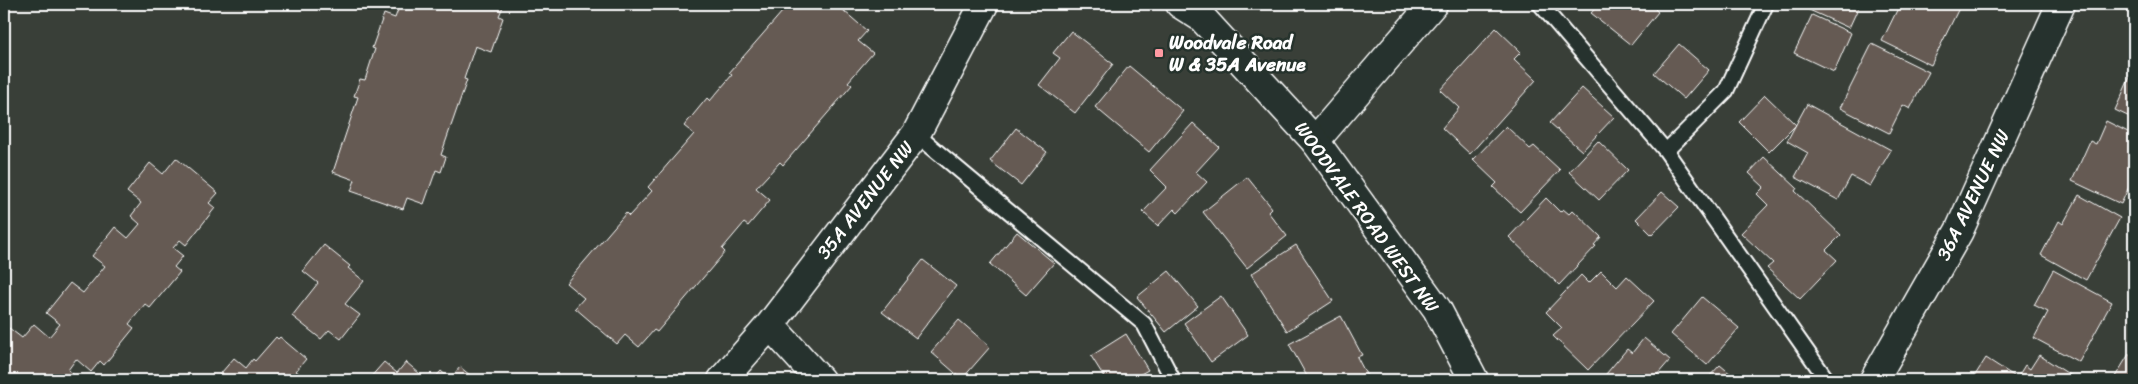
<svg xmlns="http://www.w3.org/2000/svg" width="2138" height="384" font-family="Sriracha,sans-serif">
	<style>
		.building { fill: #655a52; stroke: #fff }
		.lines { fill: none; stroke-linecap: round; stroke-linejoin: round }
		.service-casing { stroke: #fff; stroke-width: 18 }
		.minor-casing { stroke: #fff; stroke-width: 31 }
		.tertiary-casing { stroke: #fff; stroke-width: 31 }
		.service { stroke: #26332d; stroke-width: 14 }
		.minor { stroke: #26332d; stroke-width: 28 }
		.tertiary { stroke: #26332d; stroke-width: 28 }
		.poi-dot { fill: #ff9aa2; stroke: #26332d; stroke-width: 2 }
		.labels { text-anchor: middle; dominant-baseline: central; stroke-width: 5; stroke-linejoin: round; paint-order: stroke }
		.poi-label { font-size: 19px; font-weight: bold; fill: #fff; stroke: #26332d; text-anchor: start }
		.street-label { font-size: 19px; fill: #fff; stroke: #26332d }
	</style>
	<rect width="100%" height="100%" fill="#393f38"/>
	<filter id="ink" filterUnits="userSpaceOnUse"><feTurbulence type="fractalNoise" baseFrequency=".02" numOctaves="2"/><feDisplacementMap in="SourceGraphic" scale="10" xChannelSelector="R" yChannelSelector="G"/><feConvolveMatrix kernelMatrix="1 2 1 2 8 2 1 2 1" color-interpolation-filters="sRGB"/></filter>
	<g filter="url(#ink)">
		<path class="building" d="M 400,4 L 504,4 L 499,16 L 503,18 L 491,52 L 475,46 L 464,79 L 467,80 L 441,155 L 446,157 L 441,172 L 436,170 L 424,204 L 407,198 L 403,209 L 351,191 L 355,180 L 333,172 L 358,97 L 354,96 L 360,79 L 365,80 L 375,49 L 372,48 L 384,14 L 395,18 Z
			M 789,4 L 816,4 L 818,6 L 820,4 L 836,4 L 867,31 L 858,41 L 873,53 L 848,82 L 852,85 L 783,165 L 780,162 L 756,188 L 770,200 L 748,226 L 744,223 L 722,249 L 725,252 L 657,332 L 654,330 L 639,347 L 625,335 L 617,344 L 575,308 L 584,298 L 566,283 L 626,213 L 629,216 L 652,191 L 648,187 L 694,134 L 684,126 L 707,98 L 710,101 L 732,75 L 729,73 Z
			M 1599,4 L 1659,4 L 1655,9 L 1658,12 L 1631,45 L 1591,13 Z
			M 1810,4 L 1860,4 L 1849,28 L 1807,9 Z
			M 1900,4 L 1961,4 L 1931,65 L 1882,41 Z
			M 1812,15 L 1851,33 L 1834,72 L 1794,53 Z
			M 1496,28 L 1521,52 L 1514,59 L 1536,80 L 1470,154 L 1442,128 L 1459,108 L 1440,90 Z
			M 1071,31 L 1113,64 L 1075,113 L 1039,85 L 1060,58 L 1053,53 Z
			M 1679,44 L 1709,70 L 1684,99 L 1654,73 Z
			M 1872,44 L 1929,72 L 1910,109 L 1903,105 L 1889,133 L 1840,108 Z
			M 1129,66 L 1183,111 L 1149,152 L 1095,107 Z
			M 2134,68 L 2134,119 L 2115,110 Z
			M 1582,88 L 1614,117 L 1582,151 L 1550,123 Z
			M 1765,95 L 1796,125 L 1769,152 L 1739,122 Z
			M 1807,104 L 1891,150 L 1870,186 L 1851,176 L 1838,200 L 1795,177 L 1808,153 L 1787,141 Z
			M 2106,121 L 2134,135 L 2134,176 L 2121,204 L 2072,181 L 2090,141 L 2096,144 Z
			M 1193,123 L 1219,147 L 1196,172 L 1207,182 L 1178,213 L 1174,209 L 1158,226 L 1143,212 L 1167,187 L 1150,170 Z
			M 1506,126 L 1530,149 L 1534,146 L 1560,170 L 1520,212 L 1493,187 L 1497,183 L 1473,160 Z
			M 1016,128 L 1047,152 L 1021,185 L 990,161 Z
			M 1598,141 L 1628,170 L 1599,200 L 1569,172 Z
			M 1764,157 L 1797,188 L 1795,191 L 1841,235 L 1826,250 L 1837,260 L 1800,299 L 1767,268 L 1773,263 L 1741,233 L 1768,205 L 1757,194 L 1764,187 L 1749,173 Z
			M 176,158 L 218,193 L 209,203 L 215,208 L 186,245 L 180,240 L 173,248 L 183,256 L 174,267 L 180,272 L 150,308 L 145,304 L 129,324 L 134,328 L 104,365 L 100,361 L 91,372 L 76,359 L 68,370 L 73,374 L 68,380 L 4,380 L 4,335 L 9,328 L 22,338 L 34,324 L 49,337 L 60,324 L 46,313 L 70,283 L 83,293 L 105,266 L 92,256 L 115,227 L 128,238 L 140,224 L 131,216 L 141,203 L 127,192 L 150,163 L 163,174 Z
			M 1247,177 L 1272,208 L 1268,212 L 1287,236 L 1247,268 L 1203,212 Z
			M 1662,192 L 1679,207 L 1652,235 L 1636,219 Z
			M 2079,195 L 2120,218 L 2086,280 L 2041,255 L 2059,221 L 2063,224 Z
			M 1546,198 L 1560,212 L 1563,209 L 1569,214 L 1573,210 L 1601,237 L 1594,245 L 1596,246 L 1559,285 L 1509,237 Z
			M 1017,232 L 1054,263 L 1026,295 L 990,264 Z
			M 324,245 L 350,266 L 348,268 L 364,281 L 345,304 L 360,315 L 341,339 L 329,330 L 321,339 L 292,316 L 318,283 L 303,271 Z
			M 1296,245 L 1333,301 L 1287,331 L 1251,274 Z
			M 923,260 L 956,286 L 916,338 L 882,312 Z
			M 2053,270 L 2112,302 L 2079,362 L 2034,338 L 2048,312 L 2034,305 Z
			M 1169,271 L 1198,306 L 1166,332 L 1137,297 Z
			M 1601,271 L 1617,287 L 1627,276 L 1654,301 L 1588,370 L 1553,336 L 1562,328 L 1546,312 L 1581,275 L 1589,283 Z
			M 1221,296 L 1248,335 L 1211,362 L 1184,323 Z
			M 1702,297 L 1739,328 L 1707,365 L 1671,334 Z
			M 1341,316 L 1362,355 L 1357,357 L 1368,378 L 1364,380 L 1309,380 L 1289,344 Z
			M 959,320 L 990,347 L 962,379 L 931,352 Z
			M 1126,334 L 1148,370 L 1130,380 L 1106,380 L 1091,356 Z
			M 276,337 L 278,339 L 280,337 L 306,359 L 296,371 L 308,380 L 215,380 L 234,358 L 246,368 L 253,359 L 255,361 Z
			M 1644,338 L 1670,360 L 1657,375 L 1663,380 L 1601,380 L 1627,349 L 1632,353 Z
			M 2129,354 L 2134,358 L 2134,380 L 2113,380 Z
			M 2039,355 L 2078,380 L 1972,380 L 1986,358 L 2017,378 L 2025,365 L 2030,369 Z
			M 384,362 L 397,373 L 406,362 L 427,380 L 368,380 Z
			M 1720,365 L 1738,380 L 1706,380 Z
			M 460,367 L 476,380 L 433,380 L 441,371 L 450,379 Z
			M 1013,375 L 1017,380 L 1006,380 Z"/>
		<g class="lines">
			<defs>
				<path id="service" d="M 1540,4 L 1666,151 L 1827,380
					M 916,134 L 1144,324 L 1173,380
					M 1666,151 L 1726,91 L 1766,4"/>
				<path id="minor" d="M 1315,141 L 1433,4
					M 770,325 L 820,380
					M 722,380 L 770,325 L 916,134 L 984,4"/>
				<path id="tertiary" d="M 1180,4 L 1202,18 L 1315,141 L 1437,309 L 1474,380
					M 1874,380 L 1959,231 L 2061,4"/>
			</defs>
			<use href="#service" class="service-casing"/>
			<use href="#minor" class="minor-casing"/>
			<use href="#tertiary" class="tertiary-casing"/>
			<use href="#service" class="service"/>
			<use href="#minor" class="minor"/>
			<use href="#tertiary" class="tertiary"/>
		</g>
	</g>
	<rect class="poi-dot" x="1154" y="48" width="10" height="10" rx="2.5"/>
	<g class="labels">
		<g class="poi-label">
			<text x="1169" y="42">Woodvale Road<tspan x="1169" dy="22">W &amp; 35A Avenue</tspan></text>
		</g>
		<g class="street-label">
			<text transform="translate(1973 195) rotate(-64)">36A AVENUE NW</text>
			<text transform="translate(865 200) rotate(-52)">35A AVENUE NW</text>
			<text transform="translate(1367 217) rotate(54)">WOODVALE ROAD WEST NW</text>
		</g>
	</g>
	<rect width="2138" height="384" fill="none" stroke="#26332d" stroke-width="20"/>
	<rect x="10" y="10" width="2118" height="364" fill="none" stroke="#fff" stroke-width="2" filter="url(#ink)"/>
</svg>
